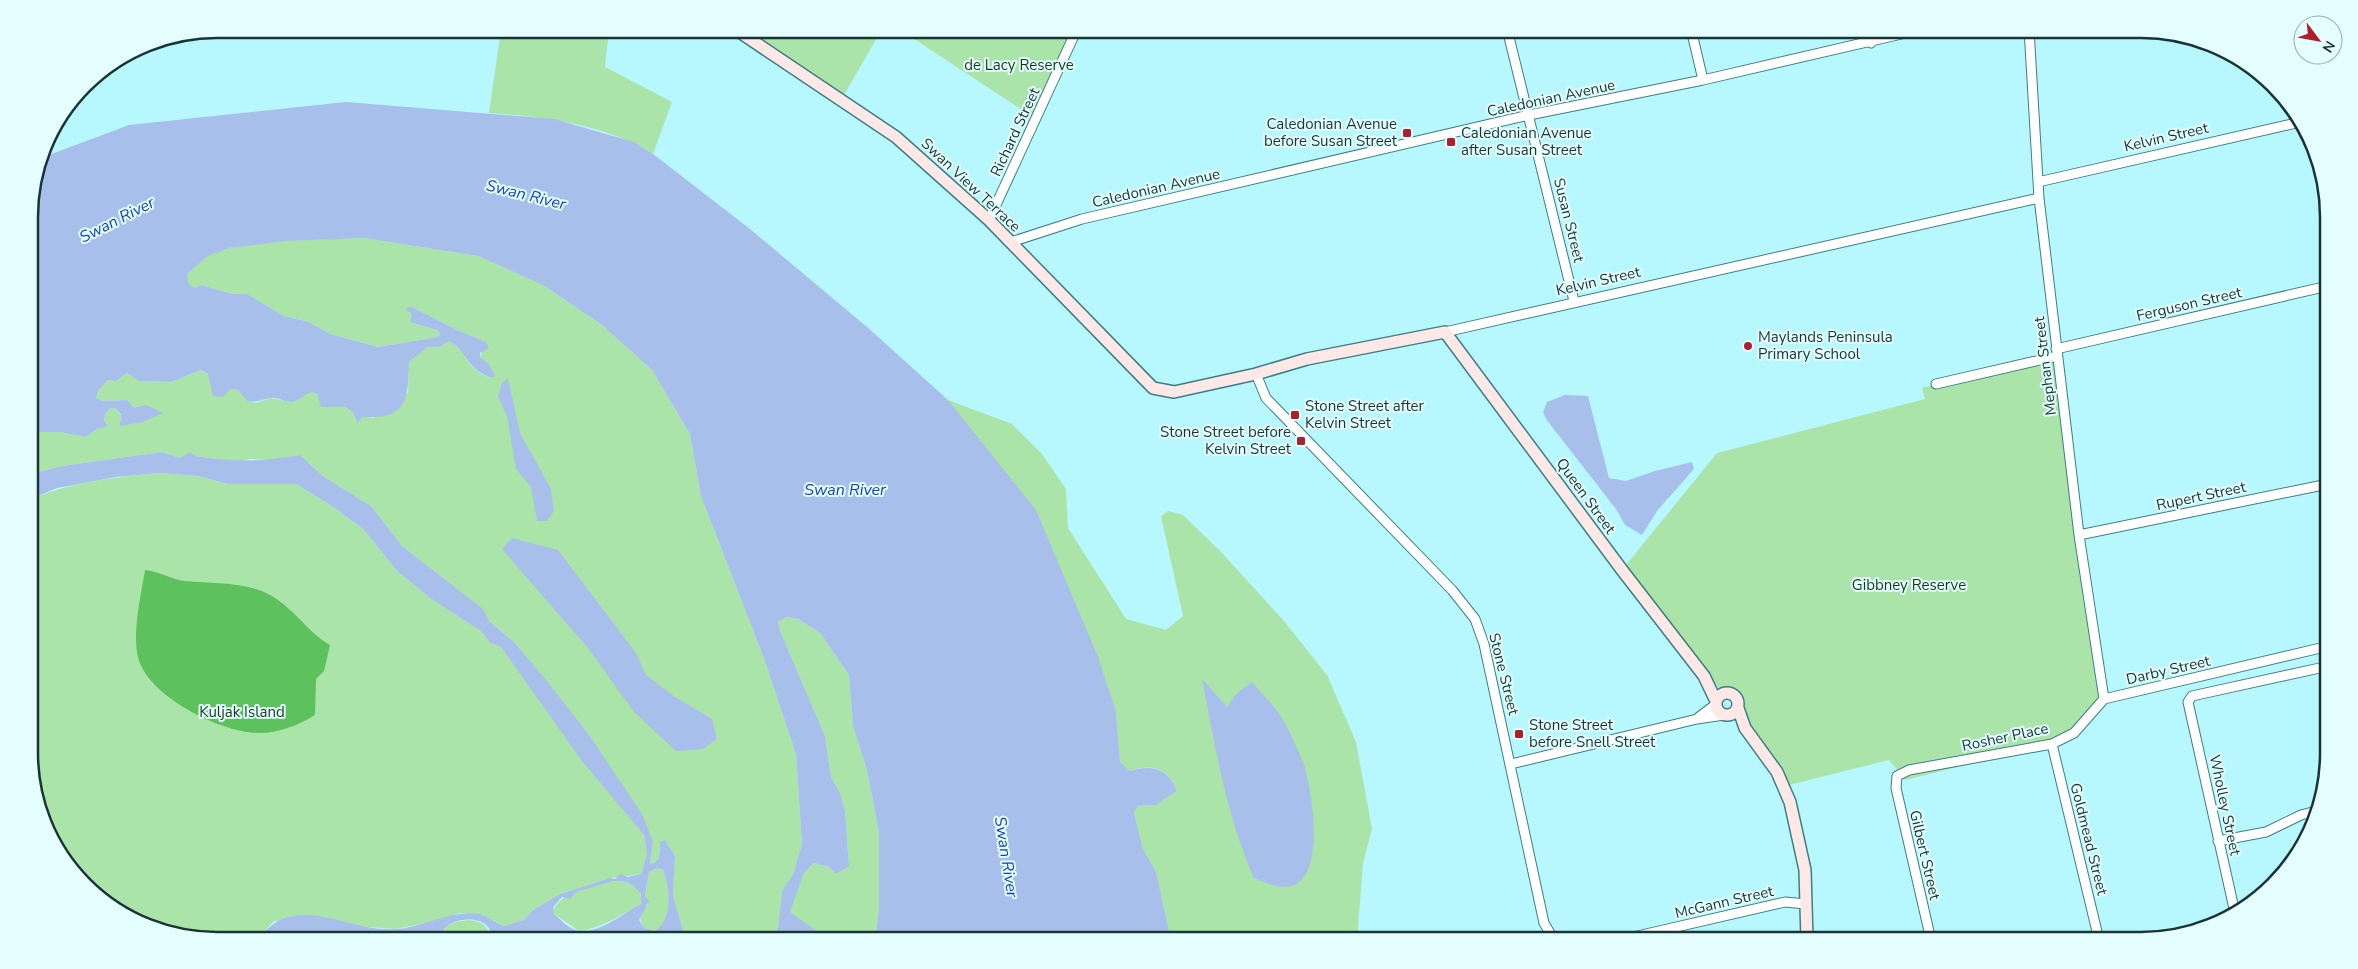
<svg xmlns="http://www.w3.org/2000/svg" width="2358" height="969" font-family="'Nunito Sans',sans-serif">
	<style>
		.green { fill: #aae4a8 }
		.forest { fill: #5dc15e }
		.water { fill: #a9bfeb; fill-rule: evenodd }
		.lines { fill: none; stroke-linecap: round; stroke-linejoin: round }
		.street-casing { stroke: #3f7d83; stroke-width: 11 }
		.secondary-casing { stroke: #3f7d83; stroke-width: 14 }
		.street { stroke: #fff; stroke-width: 9 }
		.secondary { stroke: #fce8e7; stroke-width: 11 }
		.poi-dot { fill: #b01e29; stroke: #e4fdff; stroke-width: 2 }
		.labels { text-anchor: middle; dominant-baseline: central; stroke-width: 4; stroke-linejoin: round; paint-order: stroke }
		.park-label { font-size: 15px; fill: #143b14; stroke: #e4fdff }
		.street-label { font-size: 15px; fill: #1a3436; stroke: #e4fdff }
		.poi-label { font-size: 15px; fill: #1a3436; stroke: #e4fdff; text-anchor: start }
		.water-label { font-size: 16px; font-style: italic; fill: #1342bb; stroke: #e4fdff }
		.rim { fill: none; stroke: #1a3436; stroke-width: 2.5 }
	</style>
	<rect width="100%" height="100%" fill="#b7f7fe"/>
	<path class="green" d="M 501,29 L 609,29 L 605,67 L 672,102 L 653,154 C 605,124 544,117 489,113 Z
		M 746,29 L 882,29 L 844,95 Z
		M 899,29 L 1077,29 L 1036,119 Z
		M 364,238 L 478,256 L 543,285 L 602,325 L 652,370 L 690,434 L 701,496 L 765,661 L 796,754 L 802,844 L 793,874 L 782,891 L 778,928 L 772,940 L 686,940 L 673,895 L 675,856 L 665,840 L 659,849 L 659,858 L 654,863 L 650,864 L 653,841 L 589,735 L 514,642 L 489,621 L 482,609 L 402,546 L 371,506 L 324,477 L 300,455 L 273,460 L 250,459 L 236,462 L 195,456 L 180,458 L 162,452 L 62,466 L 31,474 L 30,432 L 60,432 L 86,437 L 98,428 L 108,424 L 104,421 L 105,415 L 110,408 L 115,408 L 121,415 L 120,422 L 143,422 L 162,413 L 134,408 L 126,400 L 103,401 L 96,398 L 98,391 L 108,380 L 116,381 L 127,373 L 139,381 L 171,382 L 201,370 L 230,389 L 238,390 L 247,401 L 256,403 L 271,398 L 290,402 L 302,394 L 312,392 L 317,394 L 322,406 L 346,407 L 353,413 L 356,422 L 362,417 L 374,418 L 408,393 L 409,362 L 428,347 L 440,347 L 449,341 C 469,352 463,368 491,378 L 488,363 L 480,357 L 486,342 L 455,329 L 414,308 L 410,322 L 437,330 L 440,333 L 438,337 L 378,347 L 330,334 L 309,322 L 284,316 L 247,294 L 232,294 L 202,285 L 194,288 L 188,283 L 187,274 C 193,267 199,261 207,256 C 239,238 325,240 364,238 Z
		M 2057,356 L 2104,699 L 2074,733 L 2052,744 L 1905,780 L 1889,760 L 1785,786 L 1777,772 L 1733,714 L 1742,696 L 1725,692 L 1704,676 L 1622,570 L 1717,453 L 1925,399 L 1922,388 L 1936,384 Z
		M 948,400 L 1012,424 L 1042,454 L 1066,489 L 1068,528 L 1126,619 L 1166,630 L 1183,616 L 1161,516 L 1168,511 L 1183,515 L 1222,553 L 1284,621 L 1327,675 L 1356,742 L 1372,829 L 1363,863 L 1357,940 L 1171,940 L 1156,872 L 1143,849 L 1134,813 L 1138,806 L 1156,805 L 1177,791 C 1169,769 1152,763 1130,771 L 1120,762 L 1116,712 Z
		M 160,473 L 198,476 L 228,484 L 296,484 L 332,506 L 363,529 L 397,571 L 430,598 L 482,632 L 490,643 L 501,647 L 609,792 L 644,835 L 647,854 L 641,874 L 610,878 L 560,894 L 533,910 L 524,920 L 504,926 L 482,914 L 460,913 L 434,922 L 394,929 L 356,926 L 325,917 L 274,921 L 256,940 L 216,940 L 156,930 L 112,908 L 75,876 L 48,835 L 32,789 L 31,499 C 72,482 116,477 160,473 Z
		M 787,617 L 798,619 L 820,633 L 849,675 L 853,726 L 867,770 L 879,832 L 879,908 L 875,940 L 826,940 L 825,937 L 789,912 L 804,873 L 814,863 L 829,867 L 836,874 L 849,865 L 845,811 L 840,793 L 831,777 L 825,736 L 780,631 L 778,621 Z
		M 658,868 L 663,870 C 670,888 673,919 656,931 L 644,928 C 638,918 640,912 648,905 L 645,897 L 649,872 Z
		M 613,881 C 627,881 632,883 641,894 L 641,904 C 620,915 604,927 579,931 L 553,913 C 556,893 595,885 613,881 Z
		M 469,920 C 484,922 488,926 491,940 L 448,940 L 443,931 C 448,922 460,921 469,920 Z"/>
	<path class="forest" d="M 145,570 C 159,571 172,580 185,581 C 215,584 253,581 278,600 C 298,614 309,633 330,645 L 324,671 L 316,679 L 315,715 C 299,725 277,734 257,733 C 220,732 147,696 138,657 C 132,633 141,595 145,570 Z"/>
	<path class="water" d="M 346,102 L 554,119 L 634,142 L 653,154 L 750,229 L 867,327 L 948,400 L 1036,510 L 1098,657 L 1116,712 L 1120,762 L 1130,771 C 1152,764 1169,769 1177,791 L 1156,805 L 1138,806 L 1134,813 L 1143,849 L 1156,872 L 1171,940 L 875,940 L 879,908 L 879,832 L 867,770 L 853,726 L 849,675 L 820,633 L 798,619 L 787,617 L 778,621 L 780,631 L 825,736 L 831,777 L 840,793 L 845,811 L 849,866 L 836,874 L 829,867 L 814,863 L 804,873 L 790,912 L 825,937 L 826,940 L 772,940 L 778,928 L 782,891 L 793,874 L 802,844 L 796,754 L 765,661 L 701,496 L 690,434 L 652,370 L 602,325 L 543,285 L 478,256 L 364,238 L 286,241 L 229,248 L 208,256 L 187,274 L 188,283 L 194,288 L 202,285 L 232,294 L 247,294 L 284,316 L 309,322 L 330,334 L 378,347 L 438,337 L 440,333 L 437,330 L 410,322 L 412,314 L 406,310 L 408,307 L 414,308 L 455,329 L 486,342 L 489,348 L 480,353 L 480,357 L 488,363 L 495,375 L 492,378 C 463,367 469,352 449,341 L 440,347 L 428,347 L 409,362 C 408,400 407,420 362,417 L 357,423 L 353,413 L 346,407 L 321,407 L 317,394 L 312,392 C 304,394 299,401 291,402 C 284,402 277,397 271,398 C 262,399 257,403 247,401 L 238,390 L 230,389 L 223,397 L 213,396 L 208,374 L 201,370 L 171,382 L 139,381 L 127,373 L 116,381 L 108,380 L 98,391 L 96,398 L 103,401 L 127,400 L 134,408 L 146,405 L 163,413 L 143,422 L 120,426 L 121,414 L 115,408 L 110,408 L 105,415 L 104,421 L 108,425 L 103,428 L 98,428 L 86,437 L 60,432 L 30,432 L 29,204 L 41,158 L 129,125 Z
		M 508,378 L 520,433 L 551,489 L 554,511 L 547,521 L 537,521 L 531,487 L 516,469 L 507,416 L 498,397 L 502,383 Z
		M 1565,395 L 1588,396 L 1609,478 L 1626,481 L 1655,471 L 1692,462 L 1694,469 L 1657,511 L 1642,535 L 1625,525 L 1616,509 L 1546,419 L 1543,412 L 1547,402 Z
		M 162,452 L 180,458 L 190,452 L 195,456 C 233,462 262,462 300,455 L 324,477 L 371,506 L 402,546 L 483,609 L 489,621 L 514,642 L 551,686 L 589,735 L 642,814 L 653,841 L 650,864 L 654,863 L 659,858 L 660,842 L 665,840 L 675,856 L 673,895 L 686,940 L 491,940 C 491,937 490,931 489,928 C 480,915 450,918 443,931 L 448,940 L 256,940 C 268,928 276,919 293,916 C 327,910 360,932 395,929 C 423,928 451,909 480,914 C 488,916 496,923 504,926 L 524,920 L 533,910 L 560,894 L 610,878 L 615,879 L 620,874 L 628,877 L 641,874 L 647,854 L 644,835 L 582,761 L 501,647 L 490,643 L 482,632 L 430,598 L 397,571 L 363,529 L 332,506 L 296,484 L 228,484 L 198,476 L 160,473 L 116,477 L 57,488 L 31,499 L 31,474 L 62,466 ZM 658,868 L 663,870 C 670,888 673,919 655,931 L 644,928 L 639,920 L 649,901 L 645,896 L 649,872 ZM 613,881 C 627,881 632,883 641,894 L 641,904 C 623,913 602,933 579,931 C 570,930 560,919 553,913 L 554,906 L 562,897 L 570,899 L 576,892 Z
		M 512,538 L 558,550 L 636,653 L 646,675 L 675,697 L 712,719 L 717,739 L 703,749 L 676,751 L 634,712 L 588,648 L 502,549 Z
		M 1202,679 L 1227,707 L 1237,693 L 1252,682 C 1260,692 1270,701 1277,711 C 1287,724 1295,744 1302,759 C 1312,784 1327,877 1291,886 C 1279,890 1265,882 1254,878 C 1226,815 1215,746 1202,679 Z"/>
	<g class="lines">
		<defs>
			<path id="street" d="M 1507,29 L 1574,301
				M 1691,29 L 1703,80
				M 1868,29 L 1871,43
				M 2029,29 L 2039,198 L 2079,535 L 2104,699
				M 2038,182 L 2301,122
				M 989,220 L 1077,29
				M 1011,242 L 1082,219 L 1529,115 L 1703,80 L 1923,29
				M 1445,332 L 2039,198
				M 2056,349 L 2328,286
				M 1256,374 L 1266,398 L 1452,590 L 1475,619 L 1484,644 L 1544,923 L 1554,940
				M 1936,384 L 2057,356
				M 2079,535 L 2328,484
				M 2104,699 L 2329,646
				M 1699,717 L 1715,705
				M 2052,744 L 2099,940
				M 1511,764 L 1697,719 L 1724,715
				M 2218,841 L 2266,832 L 2301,815 L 2320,810
				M 2235,913 L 2188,702 L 2192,696 L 2329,666
				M 1620,940 L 1785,902 L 1806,904
				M 1931,940 L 1896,788 L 1897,776 L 1909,770 L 2052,744 L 2074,733 L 2104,699"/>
			<path id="secondary" d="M 735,29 L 896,137 L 989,220 L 1153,388 L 1174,392 L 1256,374 L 1307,359 L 1445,332 L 1622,570 L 1704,676 L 1716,701
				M1716 704a11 11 0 1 1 22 0a11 11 0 1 1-22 0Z
				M 1738,708 L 1745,728 L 1777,772 L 1790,802 L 1805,870 L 1807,940"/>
		</defs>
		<use href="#street" class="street-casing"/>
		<use href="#secondary" class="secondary-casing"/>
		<use href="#street" class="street"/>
		<use href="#secondary" class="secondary"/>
	</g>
	<g class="poi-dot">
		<rect x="1402" y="128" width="10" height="10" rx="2.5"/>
		<rect x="1446" y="137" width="10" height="10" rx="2.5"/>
		<circle cx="1748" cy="346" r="5"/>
		<rect x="1290" y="410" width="10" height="10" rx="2.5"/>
		<rect x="1296" y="436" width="10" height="10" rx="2.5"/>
		<rect x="1514" y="729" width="10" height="10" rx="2.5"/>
	</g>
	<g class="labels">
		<g class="park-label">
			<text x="1019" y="65">de Lacy Reserve</text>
			<text x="1909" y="585">Gibbney Reserve</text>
			<text x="242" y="712">Kuljak Island</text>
		</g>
		<g class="street-label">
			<text transform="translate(1551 98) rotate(-12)">Caledonian Avenue</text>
			<text transform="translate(1015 132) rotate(-65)">Richard Street</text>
			<text transform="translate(2166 137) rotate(-13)">Kelvin Street</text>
			<text transform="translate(971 185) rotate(43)">Swan View Terrace</text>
			<text transform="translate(1156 188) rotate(-13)">Caledonian Avenue</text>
			<text transform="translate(1569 220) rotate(76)">Susan Street</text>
			<text transform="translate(1598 281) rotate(-13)">Kelvin Street</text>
			<text transform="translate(2189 304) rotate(-13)">Ferguson Street</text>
			<text transform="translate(2045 366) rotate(-97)">Mephan Street</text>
			<text transform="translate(1586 496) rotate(54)">Queen Street</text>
			<text transform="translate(2201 496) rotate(-12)">Rupert Street</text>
			<text transform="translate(2168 670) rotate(-13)">Darby Street</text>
			<text transform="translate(1504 674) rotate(76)">Stone Street</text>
			<text transform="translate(2005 737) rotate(-12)">Rosher Place</text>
			<text transform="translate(2225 805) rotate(78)">Wholley Street</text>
			<text transform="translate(2089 839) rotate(76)">Goldmead Street</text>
			<text transform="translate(1925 855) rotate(77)">Gilbert Street</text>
			<text transform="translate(1724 902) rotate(-13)">McGann Street</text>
		</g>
		<g class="poi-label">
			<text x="1397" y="124" text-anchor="end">Caledonian Avenue<tspan x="1397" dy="17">before Susan Street</tspan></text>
			<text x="1461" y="133">Caledonian Avenue<tspan x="1461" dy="17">after Susan Street</tspan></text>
			<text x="1758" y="337">Maylands Peninsula<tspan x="1758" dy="17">Primary School</tspan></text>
			<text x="1305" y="406">Stone Street after<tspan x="1305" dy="17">Kelvin Street</tspan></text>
			<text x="1291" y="432" text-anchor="end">Stone Street before<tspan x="1291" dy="17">Kelvin Street</tspan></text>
			<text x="1529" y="725">Stone Street<tspan x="1529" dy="17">before Snell Street</tspan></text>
		</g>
		<g class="water-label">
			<text transform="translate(526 195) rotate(14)">Swan River</text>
			<text transform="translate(117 220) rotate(-27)">Swan River</text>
			<text x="845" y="490">Swan River</text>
			<text transform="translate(1006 857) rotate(81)">Swan River</text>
		</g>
	</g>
	<path d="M0 0H2358V969H0ZM217 38H2141A179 179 0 0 1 2320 217V753A179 179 0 0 1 2141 932H217A179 179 0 0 1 38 753V217A179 179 0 0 1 217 38Z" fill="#e4fdff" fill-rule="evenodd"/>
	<path class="rim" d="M217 38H2141A179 179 0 0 1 2320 217V753A179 179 0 0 1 2141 932H217A179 179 0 0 1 38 753V217A179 179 0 0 1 217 38Z"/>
	<g transform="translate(2318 40) rotate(122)"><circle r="24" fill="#e4fdff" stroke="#93adaf"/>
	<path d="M0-4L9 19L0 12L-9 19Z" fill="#b01e29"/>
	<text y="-8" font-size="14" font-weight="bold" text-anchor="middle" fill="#1a3436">N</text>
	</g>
</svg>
